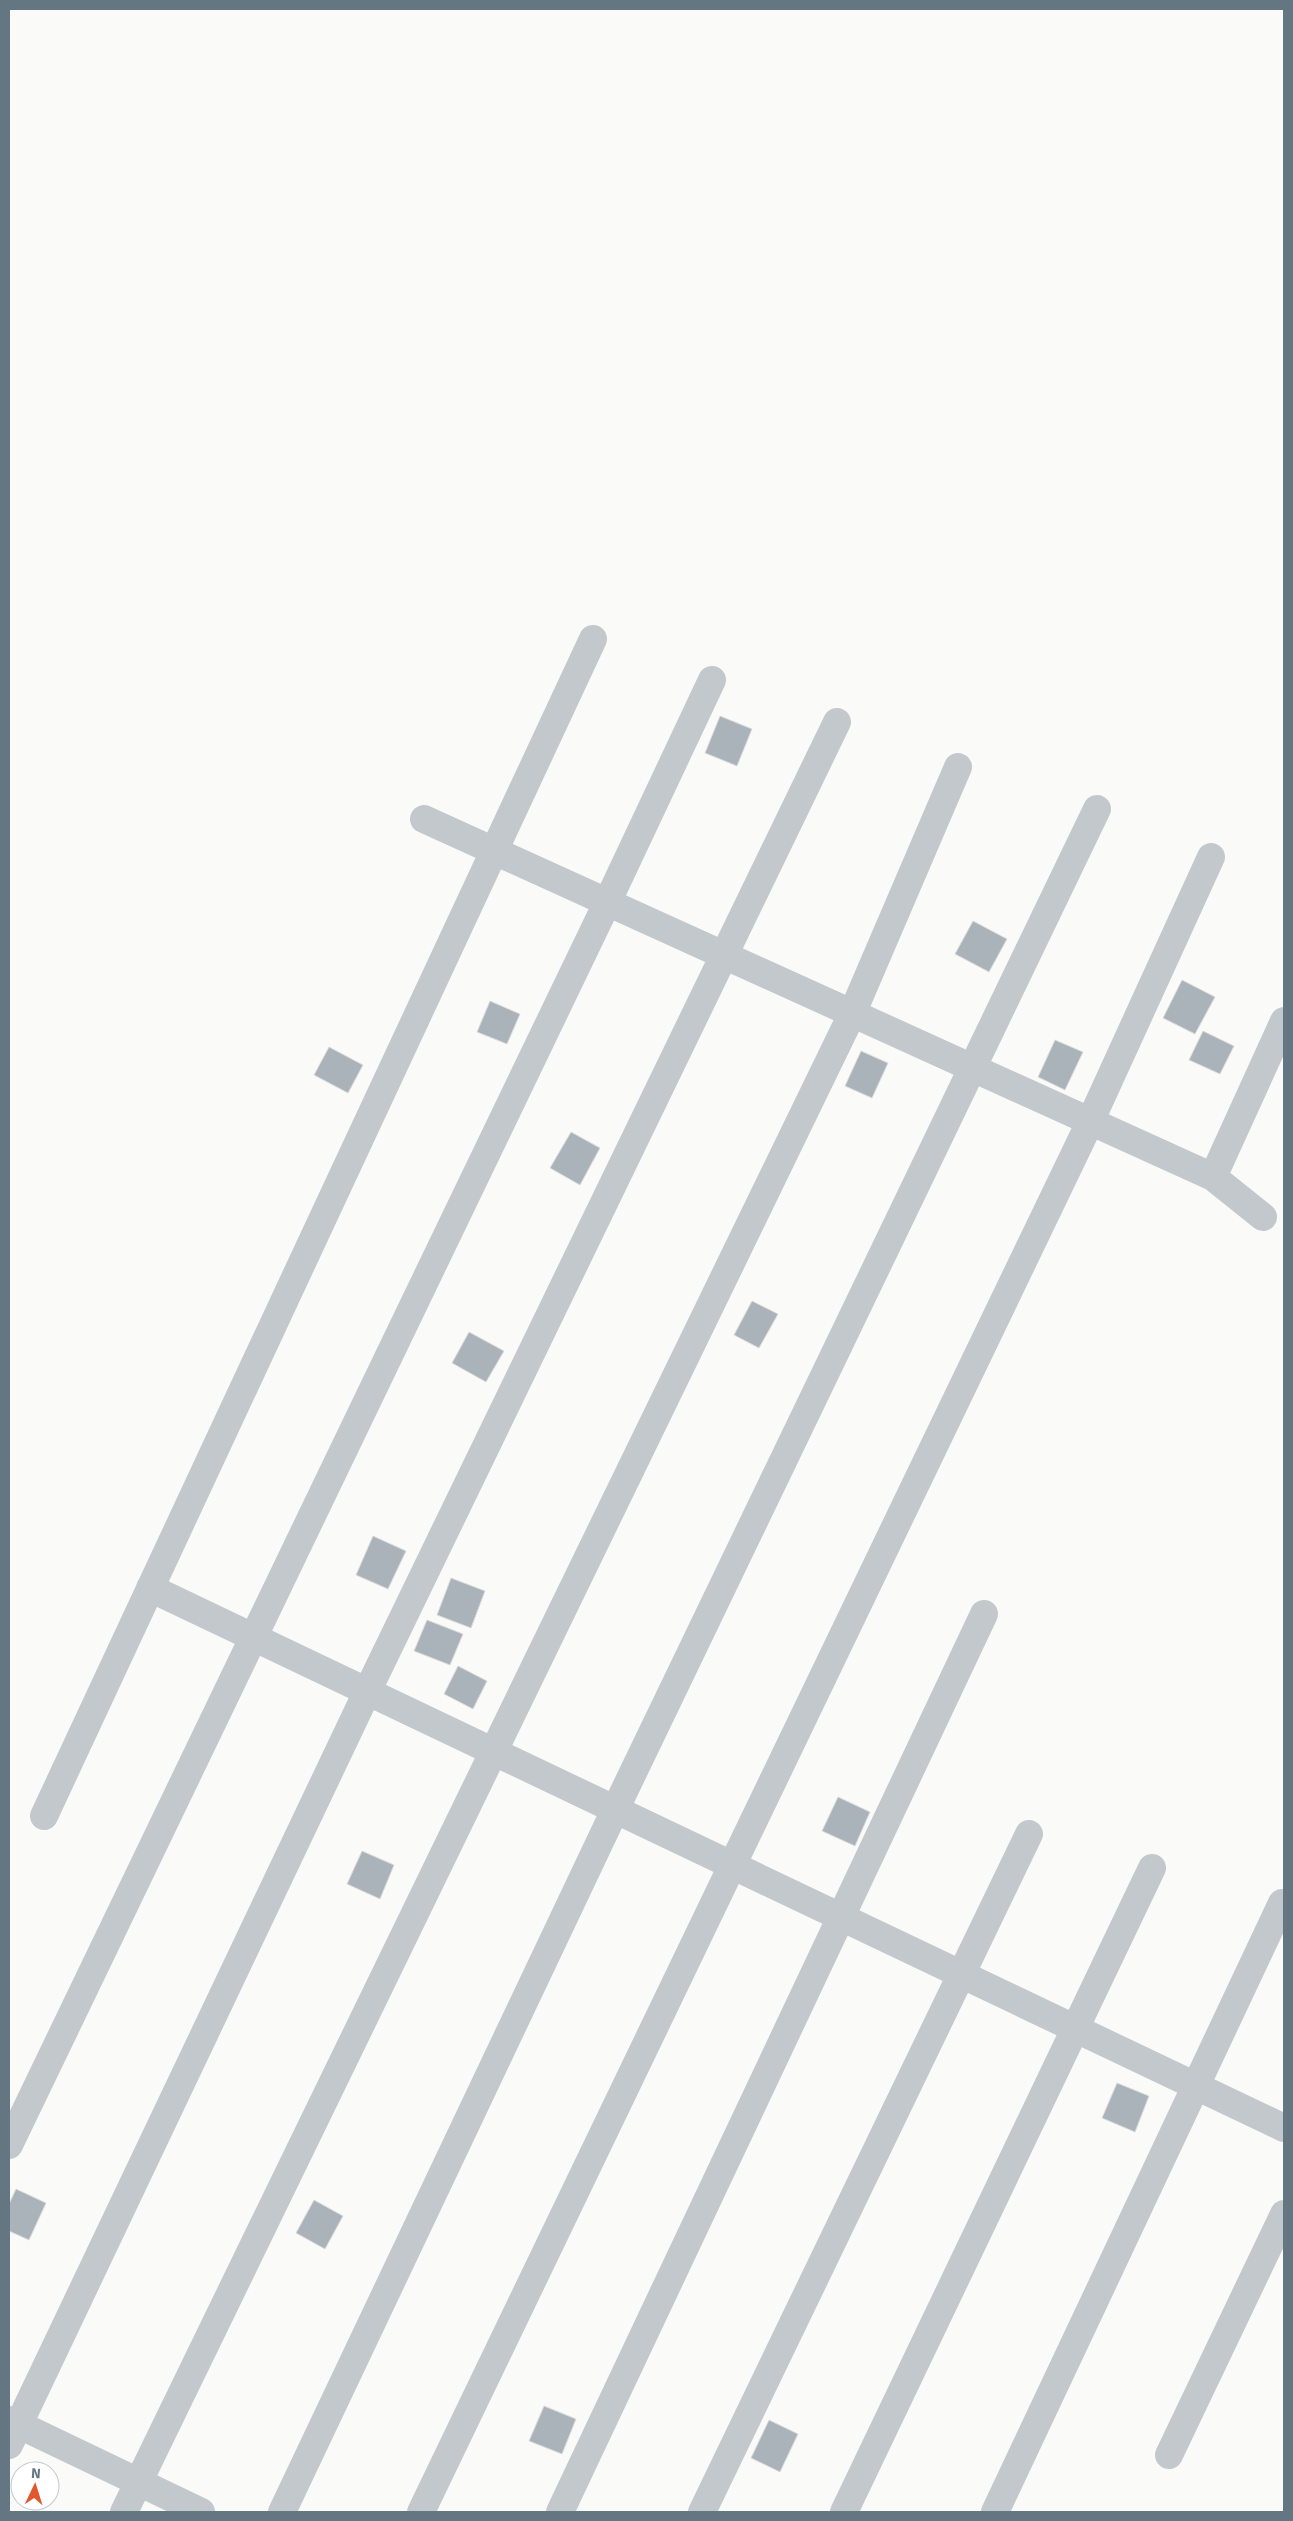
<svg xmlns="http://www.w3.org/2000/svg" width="1293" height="2521" font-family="Signika,sans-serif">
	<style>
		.building { fill: #aab3b9; stroke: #dcdcda }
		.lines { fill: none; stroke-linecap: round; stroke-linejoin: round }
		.minor { stroke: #c3c8cc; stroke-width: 28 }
	</style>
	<rect width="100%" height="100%" fill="#fafaf8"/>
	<path class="building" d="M 720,716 L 752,729 L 737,766 L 705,753 Z
		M 973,921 L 1007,939 L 989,972 L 955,954 Z
		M 1182,980 L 1215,997 L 1195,1034 L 1163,1018 Z
		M 490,1001 L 520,1014 L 507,1044 L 477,1032 Z
		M 1203,1031 L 1234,1046 L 1220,1074 L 1189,1060 Z
		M 1055,1040 L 1083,1052 L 1065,1090 L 1038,1077 Z
		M 329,1047 L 363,1065 L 348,1093 L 314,1075 Z
		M 861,1051 L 888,1063 L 872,1098 L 845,1086 Z
		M 571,1132 L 600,1148 L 580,1185 L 550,1168 Z
		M 752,1301 L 778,1314 L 759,1348 L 734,1335 Z
		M 469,1332 L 504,1351 L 486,1382 L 452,1363 Z
		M 373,1536 L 406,1551 L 388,1589 L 356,1575 Z
		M 451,1578 L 485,1591 L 471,1628 L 437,1615 Z
		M 427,1620 L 463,1634 L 450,1665 L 414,1651 Z
		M 458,1666 L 487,1681 L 473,1709 L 444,1694 Z
		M 838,1797 L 870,1812 L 855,1846 L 822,1831 Z
		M 362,1851 L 394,1865 L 380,1899 L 347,1884 Z
		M 1117,2083 L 1149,2096 L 1135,2132 L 1102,2118 Z
		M 16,2189 L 46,2203 L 29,2240 L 9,2231 L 9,2204 Z
		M 314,2200 L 343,2216 L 325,2249 L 296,2233 Z
		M 544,2406 L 576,2419 L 562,2454 L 529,2441 Z
		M 769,2420 L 798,2434 L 780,2472 L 751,2458 Z"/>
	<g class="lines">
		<path class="minor" d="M 424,819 L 1213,1177 L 1263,1217
			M 1213,1177 L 1284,1021
			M 150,1588 L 1284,2128
			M 44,1816 L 593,639
			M 9,2145 L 607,903 L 712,680
			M 9,2420 L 201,2512
			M 9,2445 L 367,1692 L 837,722
			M 1169,2455 L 1284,2214
			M 124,2512 L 852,1014 L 958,767
			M 282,2512 L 615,1810 L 1097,809
			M 421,2512 L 1090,1122 L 1211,857
			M 560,2512 L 984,1614
			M 702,2512 L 1029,1834
			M 844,2512 L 1152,1868
			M 995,2512 L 1282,1903"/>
	</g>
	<rect width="1293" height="2521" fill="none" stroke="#657683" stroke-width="20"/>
	<g transform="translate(35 2486) rotate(4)"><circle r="24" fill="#ffffff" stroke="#c1c8cd"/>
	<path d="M0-4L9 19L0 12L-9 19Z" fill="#e4572e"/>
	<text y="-8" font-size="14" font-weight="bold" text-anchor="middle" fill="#657683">N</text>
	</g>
</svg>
